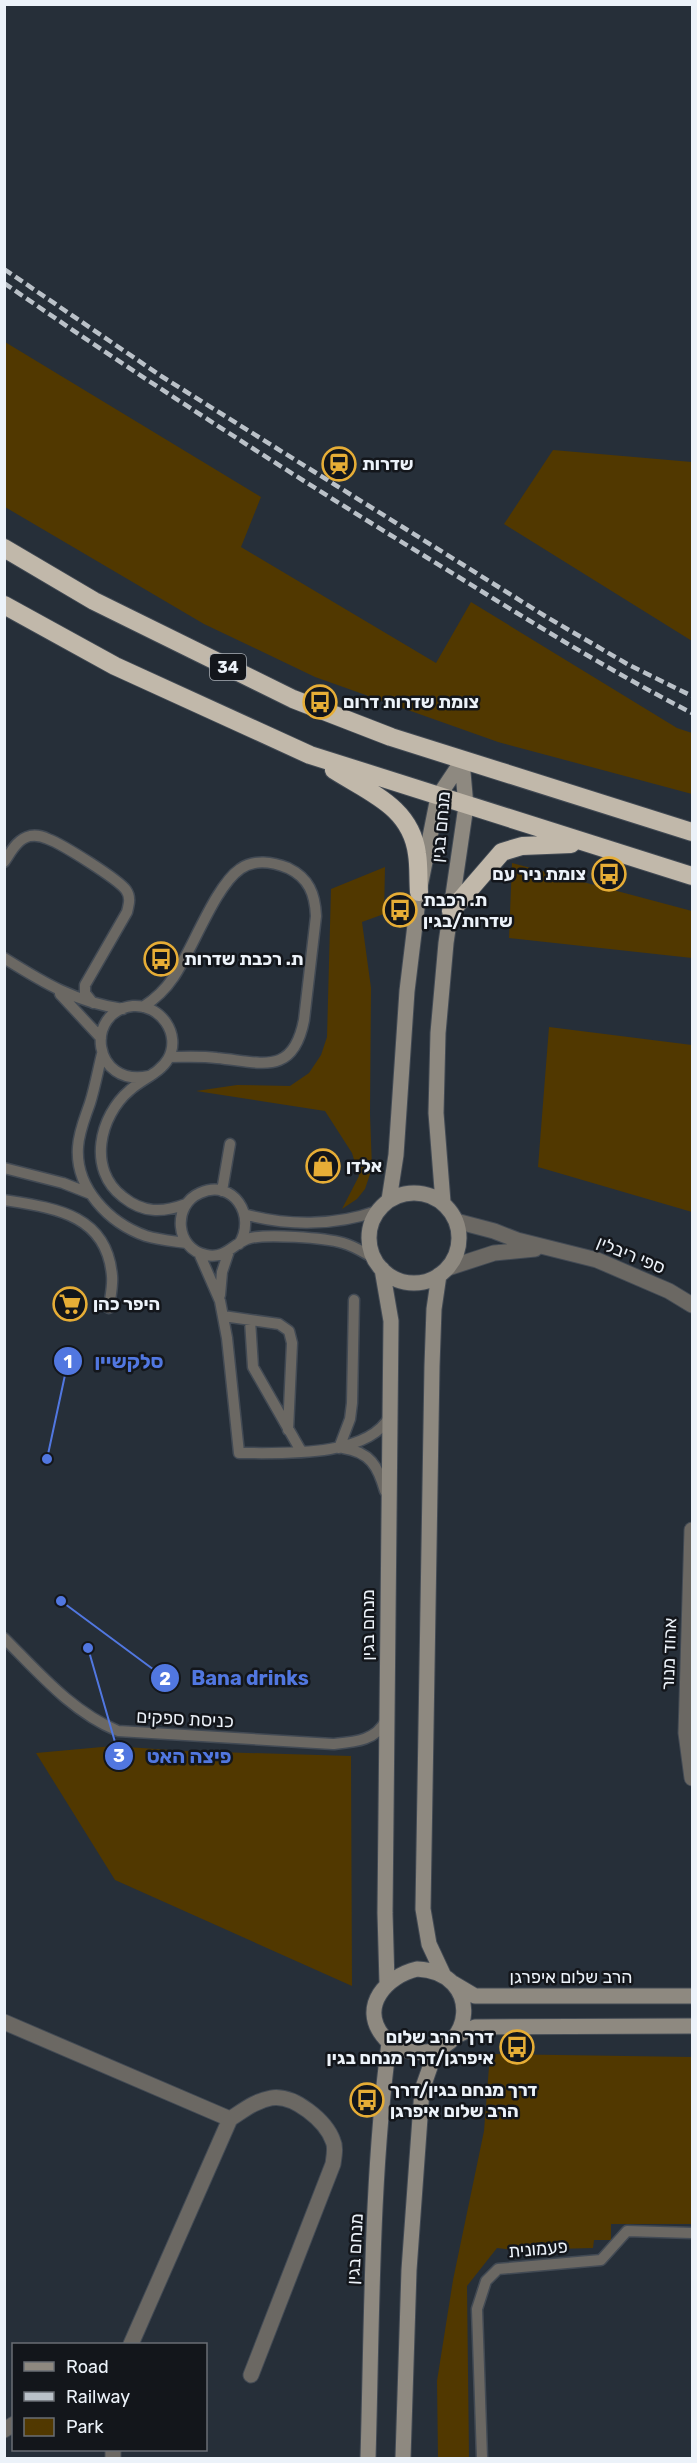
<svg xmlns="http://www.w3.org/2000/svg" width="697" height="2463" font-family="Rubik,'Noto Sans Hebrew',sans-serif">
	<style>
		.green { fill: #513800 }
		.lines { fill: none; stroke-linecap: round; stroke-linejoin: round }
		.lane-casing { stroke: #424a54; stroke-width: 13 }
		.street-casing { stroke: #424a54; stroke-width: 17 }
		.secondary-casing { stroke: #424a54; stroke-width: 17 }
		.highway-casing { stroke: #424a54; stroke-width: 20 }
		.lane { stroke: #6b6863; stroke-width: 10 }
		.street { stroke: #6b6863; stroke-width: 15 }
		.secondary { stroke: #8e8980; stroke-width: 15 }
		.highway { stroke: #c1b8aa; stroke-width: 18 }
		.rail { stroke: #bac1c8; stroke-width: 4.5; stroke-dasharray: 9 4.5; stroke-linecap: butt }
		.labels { text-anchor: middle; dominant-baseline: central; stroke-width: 5; stroke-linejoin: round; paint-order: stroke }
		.shield { fill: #13161b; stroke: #abb0b6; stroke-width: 1.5 }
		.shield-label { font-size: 16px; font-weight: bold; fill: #ecf2f9 }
		.poi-label { font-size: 18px; font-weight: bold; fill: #ecf2f9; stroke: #13161b; text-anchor: start }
		.street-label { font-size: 18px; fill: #ecf2f9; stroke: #13161b }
		.leader { fill: none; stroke: #5177e0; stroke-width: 2 }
		.callout-dot { fill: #5177e0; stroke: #13161b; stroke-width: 2 }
		.mark-label { font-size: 18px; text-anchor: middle; font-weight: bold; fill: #fff }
		.callout-label { font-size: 20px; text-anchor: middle; font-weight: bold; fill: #5177e0; stroke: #13161b; stroke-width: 5; stroke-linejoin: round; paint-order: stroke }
	</style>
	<rect width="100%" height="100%" fill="#262f39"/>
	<path class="green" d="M 5,342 L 261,497 L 241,547 L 436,663 L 471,602 L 677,728 L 692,733 L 692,794 L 498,742 L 315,677 L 204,624 L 5,507 Z
		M 553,450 L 692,462 L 692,641 L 504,524 Z
		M 512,863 L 692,911 L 692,958 L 509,938 Z
		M 385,867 L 384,914 L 362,922 L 371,988 L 370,1114 L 372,1168 L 365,1189 L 357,1199 L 342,1209 L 359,1176 L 352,1153 L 325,1111 L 196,1091 L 237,1085 L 290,1086 L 309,1073 L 321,1055 L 327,1037 L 331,889 Z
		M 549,1027 L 692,1045 L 692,1212 L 538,1167 Z
		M 113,1746 L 184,1751 L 351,1756 L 352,1986 L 115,1880 L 36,1753 Z
		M 490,2054 L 692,2057 L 692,2224 L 611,2224 L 611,2240 L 594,2240 L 593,2248 L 515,2250 L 497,2248 L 467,2286 L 469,2458 L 438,2458 L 437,2381 L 453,2280 L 484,2131 Z"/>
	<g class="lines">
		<defs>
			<path id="lane" d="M 4,862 C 11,852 17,839 30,836 C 36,835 42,836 48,839 C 62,844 118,879 126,890 C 131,897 129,904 127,912 L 85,985 L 85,993 L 93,1003
				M 4,958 C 44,983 75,1002 123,1009
				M 60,994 L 101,1038
				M 143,1007 C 155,999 165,990 173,978 C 192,951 215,886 240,869 C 254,859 273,862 288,868 C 309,878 315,894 316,916 L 304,1020 C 293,1077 261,1062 217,1058 C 201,1056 185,1057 169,1057
				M 102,1054 C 98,1070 95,1087 90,1103 C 85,1118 79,1131 78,1147 C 75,1188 109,1223 146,1236 C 159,1240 173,1241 187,1243
				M 149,1076 C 92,1088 84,1011 133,1006 C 160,1004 182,1034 168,1059 C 160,1073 142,1079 130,1090 C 99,1116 87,1170 123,1197 C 143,1213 162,1213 186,1204
				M 4,1168 L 63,1183 L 91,1194
				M 222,1191 L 230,1144
				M 4,1200 C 54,1208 107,1214 112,1276 C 113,1286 110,1298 109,1308
				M 244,1214 C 287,1226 335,1226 377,1211
				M 239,1244 C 257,1216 233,1178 200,1193 C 172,1205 175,1249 206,1255 C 225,1259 232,1245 247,1239 C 264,1233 326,1238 343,1243 C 354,1246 363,1252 372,1257
				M 199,1253 L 220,1301 L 227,1338 L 239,1453 C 281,1453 368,1458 390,1416
				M 220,1295 L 222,1272 L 229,1251
				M 223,1316 L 279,1324 L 289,1331 L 292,1343 L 288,1430
				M 250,1320 L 253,1367 L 301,1451
				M 339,1448 L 350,1419 L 352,1403 L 354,1300
				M 343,1448 C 370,1452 378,1466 385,1491
				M 4,1638 C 39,1673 72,1712 118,1731 L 333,1744 C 354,1742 376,1741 386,1720
				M 482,2458 L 477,2309 L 486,2281 L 498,2269 L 601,2260 L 627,2231 L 692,2233"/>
			<path id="street" d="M 456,1221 L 494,1231 L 517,1240 L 597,1260 L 669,1291 L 692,1305
				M 448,1268 L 494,1253 L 535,1249
				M 692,1530 L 686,1733 L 692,1778
				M 4,2022 L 230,2119
				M 131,2344 L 230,2119 C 244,2110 255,2101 271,2098 C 294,2094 326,2121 333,2141 C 336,2147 334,2157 333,2164 L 251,2375
				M 4,2430 L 14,2424
				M 113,2450 L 113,2458"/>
			<path id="secondary" d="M369 1238a45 45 0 1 1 90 0a45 45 0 1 1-90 0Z
				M 389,1200 L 396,1155 L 407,991 L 419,892 L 438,797 L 462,761
				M 443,1202 L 436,1113 L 438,1033 L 446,943 L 466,806 L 462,761
				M 382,1269 L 391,1321 L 385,1913 L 387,1983
				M 439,1275 L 434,1309 L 432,1366 L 423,1909 L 429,1944 L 443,1974
				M 417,1969 C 484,1972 475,2057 415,2052 C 404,2051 390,2046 383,2036 C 359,2006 387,1976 417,1969 Z
				M 453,1983 L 475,1996 L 692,1996
				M 454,2037 L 475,2027 L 692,2026
				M 368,2458 C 372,2322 371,2178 389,2043
				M 403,2458 L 409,2270 L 422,2090 L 436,2050"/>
			<path id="highway" d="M 4,548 L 94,601 L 293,699 L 391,737 L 692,832
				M 4,605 L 115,666 L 310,755 L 692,876
				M 334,770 C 370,793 411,807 417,854 C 419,866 418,879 419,892
				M 451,911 L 502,852 L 522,846 L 571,844"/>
		</defs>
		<use href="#lane" class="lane-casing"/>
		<use href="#street" class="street-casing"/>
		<use href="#secondary" class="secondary-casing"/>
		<use href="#highway" class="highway-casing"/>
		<use href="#lane" class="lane"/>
		<use href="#street" class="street"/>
		<use href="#secondary" class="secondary"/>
		<use href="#highway" class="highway"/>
		<path class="rail" d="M 4,269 L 161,376 L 545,616 L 629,665 L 692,696
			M 4,283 C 144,380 286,471 431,560 C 517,613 602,667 692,713"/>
	</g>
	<defs>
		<symbol id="station-ring" viewBox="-11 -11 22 22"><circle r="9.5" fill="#13161b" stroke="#e6ad36" stroke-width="1.5"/><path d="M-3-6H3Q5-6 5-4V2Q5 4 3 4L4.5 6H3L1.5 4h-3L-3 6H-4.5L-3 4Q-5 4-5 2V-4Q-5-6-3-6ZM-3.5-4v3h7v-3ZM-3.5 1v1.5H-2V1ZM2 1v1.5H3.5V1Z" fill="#e6ad36"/></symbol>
		<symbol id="bus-ring" viewBox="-11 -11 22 22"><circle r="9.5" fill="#13161b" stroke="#e6ad36" stroke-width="1.5"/><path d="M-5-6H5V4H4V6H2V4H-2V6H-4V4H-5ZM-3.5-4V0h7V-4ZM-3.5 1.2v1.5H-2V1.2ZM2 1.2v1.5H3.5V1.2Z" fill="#e6ad36"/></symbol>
		<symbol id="shop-ring" viewBox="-11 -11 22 22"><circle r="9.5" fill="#13161b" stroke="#e6ad36" stroke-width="1.5"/><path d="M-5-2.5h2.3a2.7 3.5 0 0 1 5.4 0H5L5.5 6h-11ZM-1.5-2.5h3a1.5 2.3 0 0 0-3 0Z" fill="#e6ad36"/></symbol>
		<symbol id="supermarket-ring" viewBox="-11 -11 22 22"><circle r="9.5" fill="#13161b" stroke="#e6ad36" stroke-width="1.5"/><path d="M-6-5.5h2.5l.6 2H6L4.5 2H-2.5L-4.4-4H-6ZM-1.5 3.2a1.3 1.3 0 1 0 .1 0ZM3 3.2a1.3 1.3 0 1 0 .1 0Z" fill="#e6ad36"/></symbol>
	</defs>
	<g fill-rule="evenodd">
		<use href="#station-ring" x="320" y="445" width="38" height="38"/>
		<use href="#bus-ring" x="301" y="683" width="38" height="38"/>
		<use href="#bus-ring" x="590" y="855" width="38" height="38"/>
		<use href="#bus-ring" x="381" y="891" width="38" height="38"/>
		<use href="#bus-ring" x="142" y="940" width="38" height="38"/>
		<use href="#shop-ring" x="304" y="1147" width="38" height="38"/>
		<use href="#supermarket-ring" x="51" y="1285" width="38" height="38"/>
		<use href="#bus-ring" x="498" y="2028" width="38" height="38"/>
		<use href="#bus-ring" x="348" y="2081" width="38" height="38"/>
	</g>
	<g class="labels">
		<rect class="shield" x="210" y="654" width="36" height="26" rx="4.5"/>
		<g class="shield-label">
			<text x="228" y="667">34</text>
		</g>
		<g class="poi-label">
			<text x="362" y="464">שדרות</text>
			<text x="343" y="702">צומת שדרות דרום</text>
			<text x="586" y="874" text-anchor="end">צומת ניר עם</text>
			<text x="423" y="900">ת. רכבת<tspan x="423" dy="21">שדרות/בגין</tspan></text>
			<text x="184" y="959">ת. רכבת שדרות</text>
			<text x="346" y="1166">אלדן</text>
			<text x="93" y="1304">היפר כהן</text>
			<text x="494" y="2037" text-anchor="end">דרך הרב שלום<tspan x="494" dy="21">איפרגן/דרך מנחם בגין</tspan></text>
			<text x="390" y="2090">דרך מנחם בגין/דרך<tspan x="390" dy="21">הרב שלום איפרגן</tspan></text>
		</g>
		<g class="street-label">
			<text transform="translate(441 827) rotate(-85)">מנחם בגין</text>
			<text transform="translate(631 1255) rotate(22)">ספי ריבלין</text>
			<text transform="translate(368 1625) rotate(-90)">מנחם בגין</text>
			<text transform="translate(669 1654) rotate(-88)">אהוד מנור</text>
			<text transform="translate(185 1719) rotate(3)">כניסת ספקים</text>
			<text x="571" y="1977">הרב שלום איפרגן</text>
			<text transform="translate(355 2249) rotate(-87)">מנחם בגין</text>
			<text transform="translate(538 2249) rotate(-5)">פעמונית</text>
		</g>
	</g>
	<path class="leader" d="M47 1459L68 1361M61 1601L165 1678M88 1648L119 1756"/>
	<g class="callout-dot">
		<circle cx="47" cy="1459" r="6"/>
		<circle cx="61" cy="1601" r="6"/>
		<circle cx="88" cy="1648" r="6"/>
		<circle cx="68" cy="1361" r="15"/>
		<circle cx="165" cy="1678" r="15"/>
		<circle cx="119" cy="1756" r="15"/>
	</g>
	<g class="mark-label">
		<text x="68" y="1368">1</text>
		<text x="165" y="1685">2</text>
		<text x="119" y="1762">3</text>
	</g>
	<g class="callout-label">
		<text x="129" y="1368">סלקשיין</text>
		<text x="250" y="1685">Bana drinks</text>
		<text x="189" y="1763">פיצה האט</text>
	</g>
	<rect width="697" height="2463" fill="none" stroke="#ecf2f9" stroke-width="12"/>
	<rect x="12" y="2343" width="195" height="108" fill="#13161b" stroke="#6a6e74" stroke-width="1.5"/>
	<rect x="24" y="2362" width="30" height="9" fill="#8e8980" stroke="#6a6e74" stroke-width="1.5"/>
	<text x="66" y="2373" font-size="18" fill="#ecf2f9">Road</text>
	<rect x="24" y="2392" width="30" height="9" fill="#bac1c8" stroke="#6a6e74" stroke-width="1.5"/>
	<text x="66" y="2403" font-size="18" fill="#ecf2f9">Railway</text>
	<rect x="24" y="2418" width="30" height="18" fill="#513800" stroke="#6a6e74" stroke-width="1.5"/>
	<text x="66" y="2433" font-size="18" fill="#ecf2f9">Park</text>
</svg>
